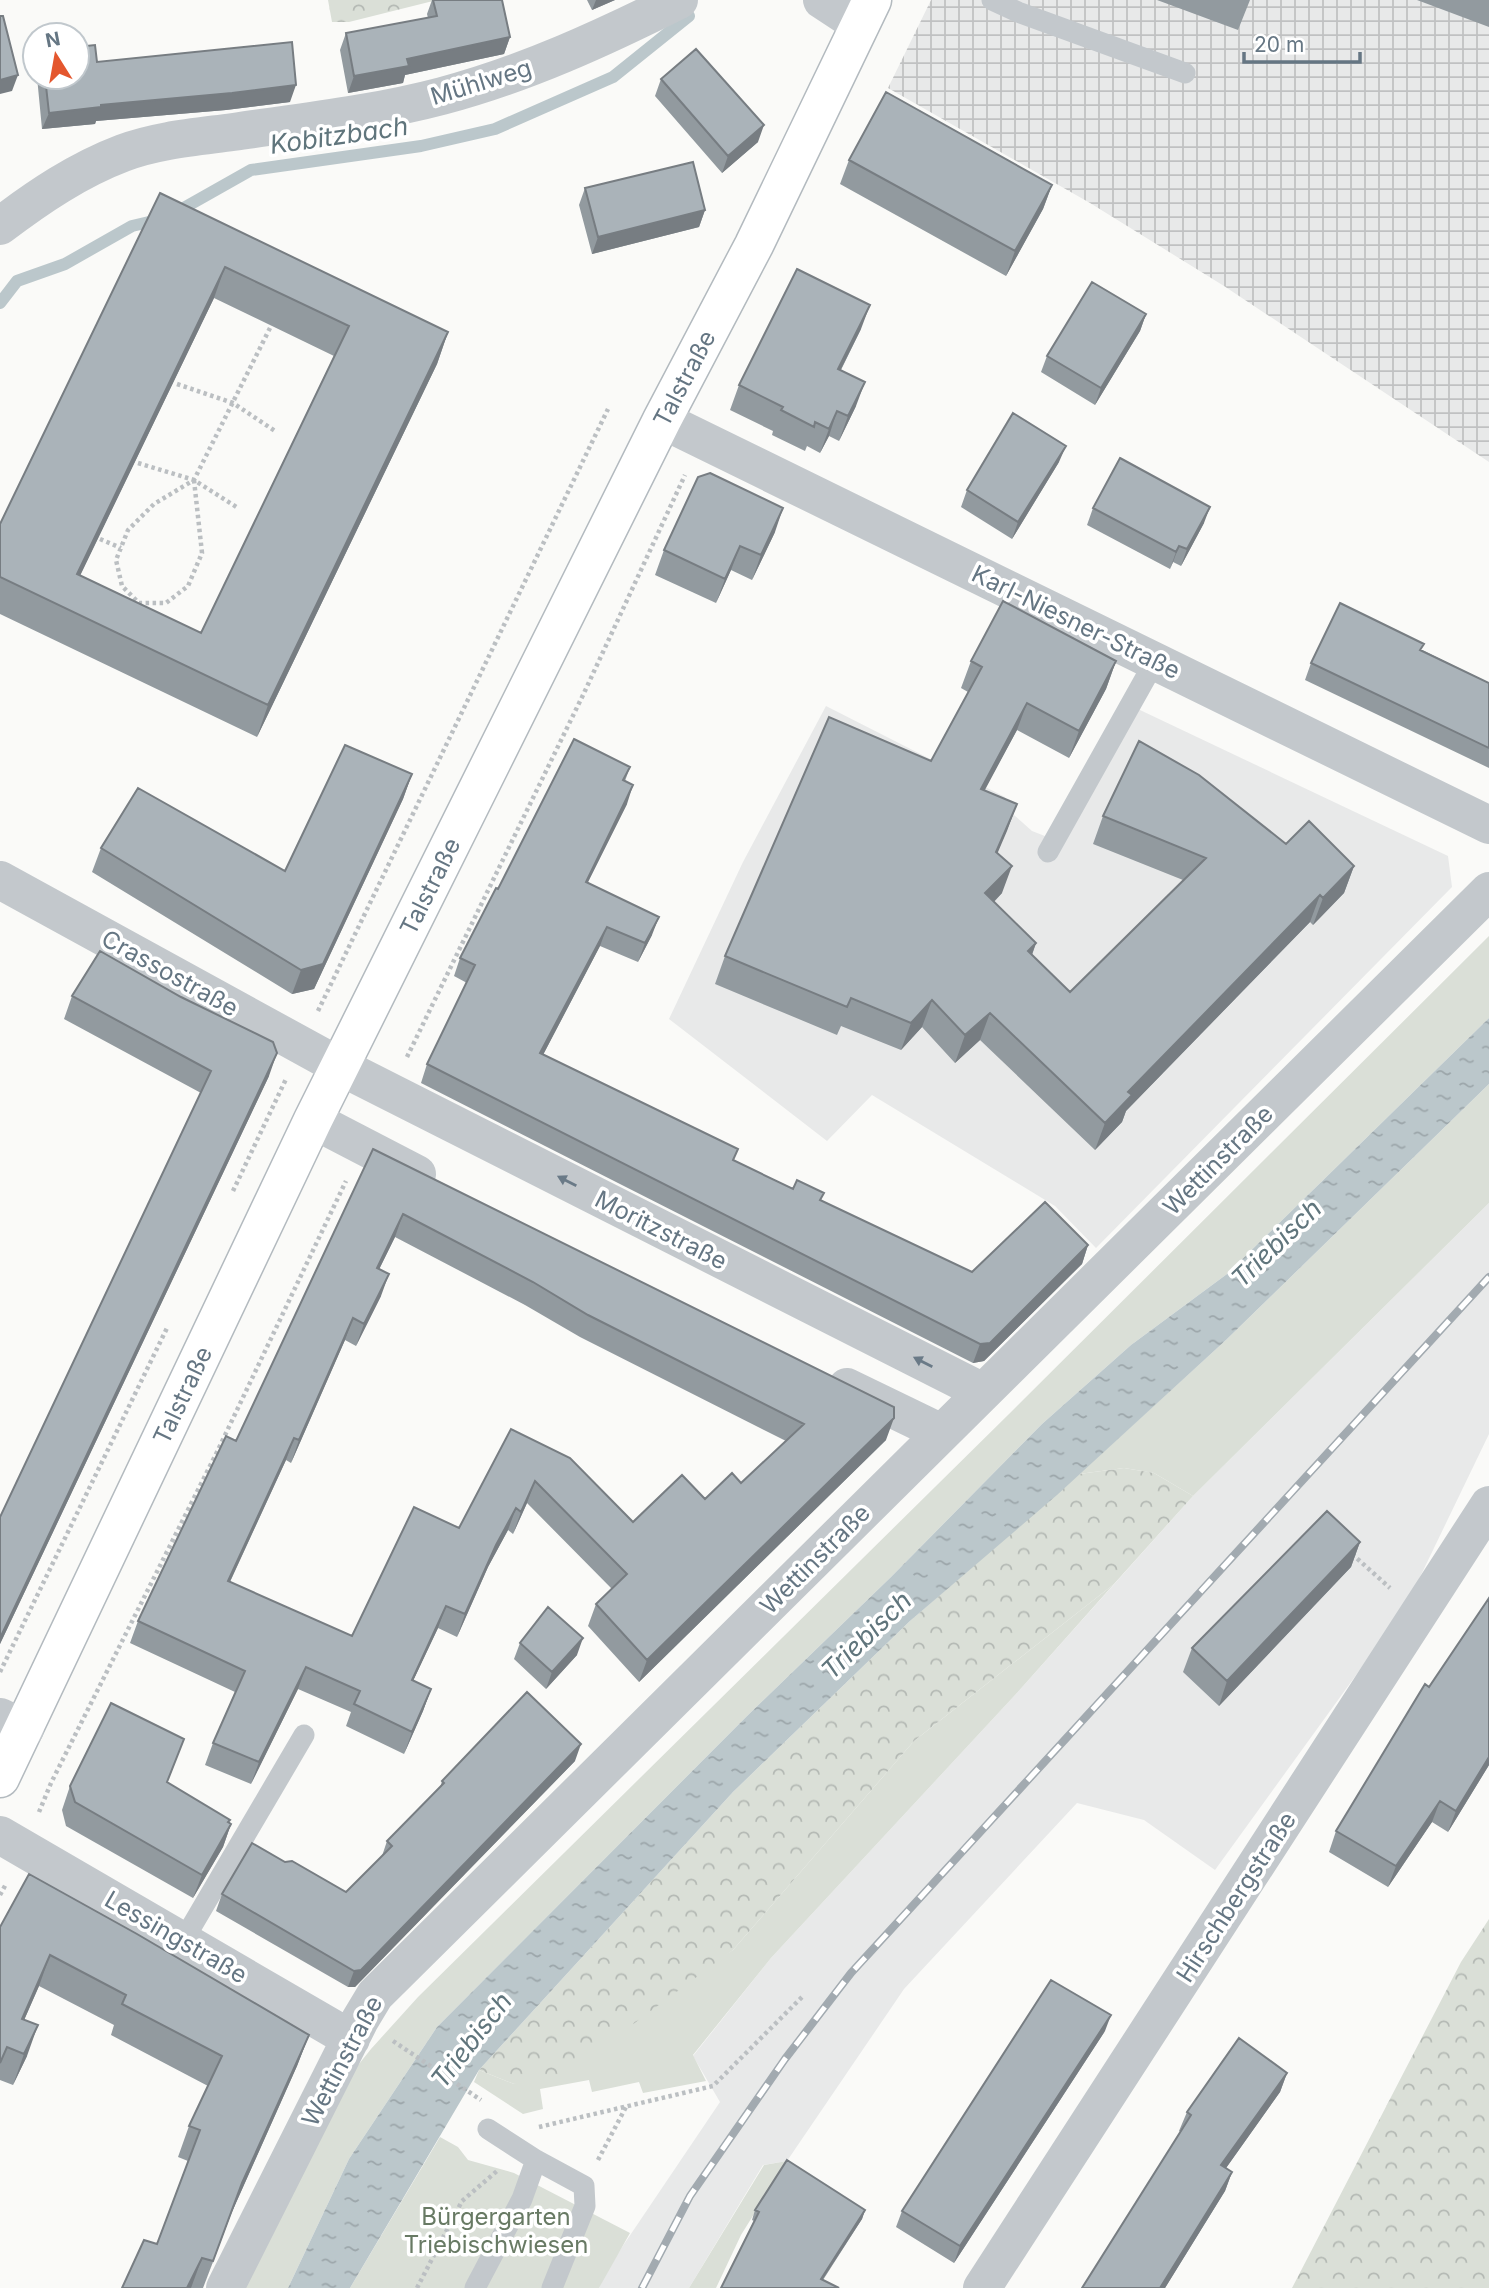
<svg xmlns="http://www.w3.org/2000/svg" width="1489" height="2288" font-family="Inter,sans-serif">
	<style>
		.built { fill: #e8e9e9 }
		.industrial { fill: url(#industrial-grid) }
		.green { fill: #dadfd7 }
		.forest { fill: url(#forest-crowns) }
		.water { fill: url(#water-ripples) }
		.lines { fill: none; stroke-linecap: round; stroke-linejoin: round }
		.stream { stroke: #bbc7cb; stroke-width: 12 }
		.secondary-casing { stroke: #b3babf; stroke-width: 41 }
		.path { stroke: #bbbfc2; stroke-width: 4.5; stroke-dasharray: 3.5 3.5; stroke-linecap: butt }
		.service { stroke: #c3c8cc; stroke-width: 21 }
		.minor { stroke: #c3c8cc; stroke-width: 38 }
		.secondary { stroke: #fff; stroke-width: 38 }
		.rail-casing { stroke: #a2aab0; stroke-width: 8 }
		.rail { stroke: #fff; stroke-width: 5; stroke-dasharray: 16; stroke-linecap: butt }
		.wall { fill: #929a9f; fill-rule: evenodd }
		.shaded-wall { fill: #777d82 }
		.building { fill: #aab3b9; stroke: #777d82; stroke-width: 2; fill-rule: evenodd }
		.oneway { fill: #6a7a87 }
		.labels { text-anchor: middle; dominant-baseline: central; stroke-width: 7; stroke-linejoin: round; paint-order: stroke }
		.street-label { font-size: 24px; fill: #657683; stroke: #fff }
		.park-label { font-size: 24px; fill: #687a64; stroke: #fff }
		.water-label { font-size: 26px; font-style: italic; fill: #60757c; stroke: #fff }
	</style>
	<defs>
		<pattern id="industrial-grid" width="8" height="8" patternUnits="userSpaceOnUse" patternTransform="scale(1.75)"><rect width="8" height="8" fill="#e8e9e9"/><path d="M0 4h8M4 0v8" fill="none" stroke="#c0c1c2"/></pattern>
		<pattern id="forest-crowns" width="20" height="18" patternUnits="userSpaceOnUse" patternTransform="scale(1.75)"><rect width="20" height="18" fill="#dadfd7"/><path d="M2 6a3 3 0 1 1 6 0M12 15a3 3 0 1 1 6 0" fill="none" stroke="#b4b9b4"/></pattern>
		<pattern id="water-ripples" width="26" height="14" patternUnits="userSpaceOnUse" patternTransform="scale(1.75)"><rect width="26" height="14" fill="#bbc7cb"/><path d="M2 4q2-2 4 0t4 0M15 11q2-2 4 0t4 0" fill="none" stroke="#9ca6aa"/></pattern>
	</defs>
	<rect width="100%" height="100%" fill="#fafaf8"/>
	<path class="built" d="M 1121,701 L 1448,856 L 1452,887 L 1096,1248 L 1055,1206 L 872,1095 L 827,1141 L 669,1019 L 743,862 L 826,706 L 1005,797 L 1014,815 L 1032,831 L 1050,838 Z
		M 1489,1203 L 1489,1434 L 1406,1606 L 1215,1870 L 1144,1820 L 1077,1803 L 904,1989 L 787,2161 L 763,2165 L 689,2288 L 599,2288 L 610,2265 L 720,2102 L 693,2056 L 771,1958 L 1016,1694 L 1193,1496 Z"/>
	<path class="industrial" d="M 931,0 L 1489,0 L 1489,462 L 1224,286 L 1090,203 L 888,88 Z"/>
	<path class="green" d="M 1489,936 L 1489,1018 L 1227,1274 L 1131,1345 L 1042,1424 L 891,1577 L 747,1716 L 437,2027 L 349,2159 L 288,2288 L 244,2288 L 343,2084 L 371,2049 L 418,1997 L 1009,1414 Z
		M 1489,1084 L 1489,1203 L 1193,1496 L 1154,1473 L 1124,1468 L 1079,1474 L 1226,1340 Z
		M 1114,1584 L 1016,1694 L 771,1958 L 693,2055 L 706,2081 L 643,2093 L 639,2082 L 592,2092 L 589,2080 L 540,2089 L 543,2109 L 523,2114 L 474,2082 L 479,2070 L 514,2084 L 733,1950 L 914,1741 Z
		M 440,2137 L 458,2147 L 468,2160 L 514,2173 L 630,2233 L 599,2288 L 350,2288 Z
		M 787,2161 L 741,2235 L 716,2288 L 689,2288 L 764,2165 Z"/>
	<path class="forest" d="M 328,0 L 437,0 L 349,22 L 332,22 Z
		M 1124,1468 L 1154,1473 L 1193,1496 L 1114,1584 L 914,1741 L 733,1950 L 566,2074 L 514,2084 L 479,2070 L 733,1792 L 910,1621 L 1079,1474 Z
		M 1489,1919 L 1489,2288 L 1292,2288 L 1461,1962 Z"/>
	<path class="water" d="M 1489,1018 L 1489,1084 L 1226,1340 L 1057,1495 L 910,1621 L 733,1792 L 479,2070 L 350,2288 L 288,2288 L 349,2159 L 437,2027 L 747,1716 L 891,1577 L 1042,1424 L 1131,1345 L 1227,1274 Z"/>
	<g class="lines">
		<path class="stream" d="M 0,303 L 17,281 L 65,264 L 132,226 L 166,218 L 251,170 L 421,146 L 495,129 L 613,77 L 689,16"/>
		<defs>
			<g id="secondary">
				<path id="s1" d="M 0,1778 L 313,1120 L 662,420 L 754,245 L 872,0"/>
			</g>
		</defs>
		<use href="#secondary" class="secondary-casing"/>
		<path class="path" d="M 177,384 L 233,403 L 275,431
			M 138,463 L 194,480 L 238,508
			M 194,480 L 202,553 L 188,586 L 166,603 L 139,603 L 122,586 L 116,560 L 128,530 L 154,504 L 194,480 L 271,326
			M 100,539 L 121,548
			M 318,1011 L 608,409
			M 407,1057 L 584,693 L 685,475
			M 233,1191 L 286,1079
			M 1352,1554 L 1390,1588
			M 0,1672 L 167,1328
			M 39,1812 L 51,1783 L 217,1452 L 346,1181
			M 0,1895 L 6,1884
			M 393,2041 L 481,2100
			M 539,2127 L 713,2086 L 803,1996
			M 598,2160 L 627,2105
			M 417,2288 L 462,2201 L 497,2171"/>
		<path class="service" d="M 992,0 L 1018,12 L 1185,73
			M 1048,852 L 1155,661
			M 183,1941 L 304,1735
			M 488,2129 L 536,2160 L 584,2186 L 585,2206 L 552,2288
			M 475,2288 L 522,2199 L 536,2160"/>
		<path class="minor" d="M 822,0 L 860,25
			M 0,226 C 38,197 78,170 123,153 C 158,140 196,137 233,132 C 302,122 374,114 442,96 C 525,74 603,38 679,0
			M 662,420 L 1489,825
			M 0,880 L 339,1066 L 983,1392
			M 313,1120 L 417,1174
			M 847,1387 L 942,1433
			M 0,1717 L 25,1729
			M 0,1835 L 351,2039
			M 225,2288 L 360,2020 L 375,1995 L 1489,891
			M 982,2288 L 1489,1505"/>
		<use href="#secondary" class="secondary"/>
		<defs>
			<path id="rail" d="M 642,2288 L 690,2196 L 785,2059 L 851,1973 L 1489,1277"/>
		</defs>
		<use href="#rail" class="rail-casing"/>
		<use href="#rail" class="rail"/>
	</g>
	<path class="wall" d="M 432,0 L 502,0 L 510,37 L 504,54 L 405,75 L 403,83 L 348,93 L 340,50 L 346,33 L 428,18 L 427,14 Z
		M 587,0 L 615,0 L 592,10 Z
		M 1157,0 L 1250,0 L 1238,30 Z
		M 1417,0 L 1489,0 L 1489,27 Z
		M 97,62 L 290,102 L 226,110 L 96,121 L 95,124 L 42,129 L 37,77 L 77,77 Z
		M 661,79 L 758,142 L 722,173 L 655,96 Z
		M 849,160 L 1052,185 L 1043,209 L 1006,276 L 840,184 Z
		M 585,188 L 705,210 L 699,227 L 592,254 L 579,205 Z
		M 160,193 L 448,332 L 437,364 L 257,737 L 0,614 L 0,524 ZM 214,298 L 334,356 L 201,633 L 80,575 Z
		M 1146,314 L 1140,331 L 1095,405 L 1041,372 L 1047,356 Z
		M 861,329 L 841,370 L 856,406 L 839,441 L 829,436 L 820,453 L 807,446 L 805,451 L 772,435 L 773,431 L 730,410 L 739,385 Z
		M 1059,462 L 1012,539 L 961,507 L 967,490 Z
		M 1093,508 L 1204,523 L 1181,566 L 1173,562 L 1170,569 L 1087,525 Z
		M 775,532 L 752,580 L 731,570 L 716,603 L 655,575 L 664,550 Z
		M 1422,650 L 1489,683 L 1489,768 L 1305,680 L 1311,663 Z
		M 971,661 L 1116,661 L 1106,689 L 1069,758 L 1017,730 L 984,790 L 1017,804 L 997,853 L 1002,893 L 994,902 L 1036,943 L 1032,955 L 1070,992 L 1183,880 L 1093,844 L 1103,816 L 1286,844 L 1354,866 L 1344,893 L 1313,925 L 1310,922 L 1126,1111 L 1122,1122 L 1095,1150 L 980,1040 L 955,1063 L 922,1027 L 901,1050 L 841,1026 L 837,1035 L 715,984 L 725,956 L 931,761 L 968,692 L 961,688 Z
		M 630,767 L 625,781 L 627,804 L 588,882 L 652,935 L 638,962 L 600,946 L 543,1055 L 734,1161 L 972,1272 L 1088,1245 L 1082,1264 L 984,1361 L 973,1363 L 421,1083 L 427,1064 L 467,983 L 454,976 L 460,958 L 498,889 Z
		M 412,774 L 403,799 L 314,989 L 292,994 L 92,872 L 101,848 L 285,871 Z
		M 72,996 L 269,1076 L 0,1644 L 0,1517 L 201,1093 L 64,1019 Z
		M 373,1149 L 886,1440 L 639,1682 L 588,1626 L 596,1604 L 612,1589 L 527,1503 L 513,1534 L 508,1530 L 488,1567 L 457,1637 L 438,1628 L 413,1681 L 431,1689 L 423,1711 L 404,1754 L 346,1726 L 351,1712 L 298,1689 L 251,1784 L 205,1765 L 213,1743 L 235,1692 L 130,1643 L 138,1621 L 236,1441 ZM 395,1237 L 525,1305 L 580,1337 L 786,1441 L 741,1483 L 705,1499 L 633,1522 L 511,1429 L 459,1528 L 352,1636 L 230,1582 L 286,1460 L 291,1463 L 345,1340 L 356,1346 L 381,1296 L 379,1269 Z
		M 1360,1542 L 1351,1567 L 1219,1706 L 1183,1672 L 1192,1648 Z
		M 1489,1598 L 1489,1765 L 1448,1832 L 1432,1822 L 1388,1887 L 1329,1852 L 1336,1831 Z
		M 520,1643 L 577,1655 L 546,1689 L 514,1659 Z
		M 575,1761 L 355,1987 L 348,1987 L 216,1911 L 222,1894 L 285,1862 L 346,1892 L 382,1856 L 387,1841 L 440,1788 L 442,1781 Z
		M 168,1783 L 231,1824 L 223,1847 L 193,1898 L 66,1826 L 62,1810 L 70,1786 Z
		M 0,1927 L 309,2035 L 297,2066 L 231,2214 L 203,2288 L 122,2288 L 157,2244 L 188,2161 L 178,2157 L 189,2126 L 208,2086 L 111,2035 L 114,2025 L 39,1986 L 24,2020 L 27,2056 L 13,2085 L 0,2080 Z
		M 1105,2031 L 954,2263 L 896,2227 L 902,2211 Z
		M 1287,2073 L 1280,2092 L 1226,2168 L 1232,2172 L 1225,2191 L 1165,2288 L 1082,2288 L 1181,2132 L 1179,2131 L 1187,2112 Z
		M 755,2210 L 865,2210 L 862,2219 L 823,2280 L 721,2288 L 754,2221 L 752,2220 Z"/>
	<path class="shaded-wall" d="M 596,0 L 615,0 L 592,10 Z
		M 510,37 L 504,54 L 405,75 L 403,83 L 348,93 L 354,76 L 407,59 Z
		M 18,75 L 12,91 L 0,94 L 0,80 Z
		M 296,85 L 290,102 L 226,110 L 96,121 L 95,124 L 42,129 L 49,113 L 101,105 Z
		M 764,125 L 758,142 L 722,173 L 728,156 Z
		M 1052,185 L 1043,209 L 1006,276 L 1015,251 Z
		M 705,210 L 699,227 L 592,254 L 598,237 Z
		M 225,267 L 214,298 L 66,605 L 77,574 Z
		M 870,305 L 861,329 L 829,393 L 838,369 Z
		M 1146,314 L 1140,331 L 1095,405 L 1101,388 Z
		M 448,332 L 437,364 L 257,737 L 268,705 Z
		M 865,382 L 856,406 L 839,441 L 848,416 Z
		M 837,411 L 829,436 L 820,453 L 829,429 Z
		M 1066,446 L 1059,462 L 1012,539 L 1018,522 Z
		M 1210,507 L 1204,523 L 1181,566 L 1187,549 Z
		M 783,508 L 775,532 L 752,580 L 761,555 Z
		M 740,546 L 731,570 L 716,603 L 725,579 Z
		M 1179,546 L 1173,562 L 1170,569 L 1176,552 Z
		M 1116,661 L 1106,689 L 1069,758 L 1079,731 Z
		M 1027,703 L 1017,730 L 971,816 L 981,789 Z
		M 412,774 L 403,799 L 314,989 L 292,994 L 301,970 Z
		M 633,785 L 627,804 L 579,900 L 586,882 Z
		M 1017,804 L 1007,831 L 986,880 L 996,852 Z
		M 1012,866 L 1002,893 L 975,921 L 985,893 Z
		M 1354,866 L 1344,893 L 1313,925 L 1323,898 Z
		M 1320,895 L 1310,922 L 1126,1111 L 1122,1122 L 1095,1150 L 1105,1123 L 1128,1092 Z
		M 659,917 L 652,935 L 638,962 L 645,943 Z
		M 607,927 L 600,946 L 534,1072 L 540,1053 Z
		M 1036,943 L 1026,971 L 1028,951 Z
		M 932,1000 L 922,1027 L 901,1050 L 911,1023 Z
		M 990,1013 L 980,1040 L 955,1063 L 965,1035 Z
		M 277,1053 L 269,1076 L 0,1644 L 0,1638 Z
		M 403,1214 L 395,1237 L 369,1290 L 377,1268 Z
		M 1088,1245 L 1082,1264 L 984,1361 L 973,1363 L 980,1344 Z
		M 389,1274 L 381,1296 L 356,1346 L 364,1324 Z
		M 353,1318 L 345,1340 L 291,1463 L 299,1440 Z
		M 894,1418 L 886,1440 L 639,1682 L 647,1660 Z
		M 294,1438 L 286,1460 L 220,1603 L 228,1581 Z
		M 535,1481 L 527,1503 L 513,1534 L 521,1512 Z
		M 516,1508 L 508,1530 L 488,1567 L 457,1637 L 465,1614 L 496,1545 Z
		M 1360,1542 L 1351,1567 L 1219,1706 L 1227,1681 Z
		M 446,1606 L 438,1628 L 403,1702 L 412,1680 Z
		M 583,1638 L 577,1655 L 546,1689 L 552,1672 Z
		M 306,1667 L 298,1689 L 251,1784 L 259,1762 Z
		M 431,1689 L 423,1711 L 404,1754 L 412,1732 Z
		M 581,1744 L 575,1761 L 355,1987 L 348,1987 L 354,1971 Z
		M 1489,1757 L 1489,1765 L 1448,1832 L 1456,1811 Z
		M 1440,1801 L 1432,1822 L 1388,1887 L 1396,1866 Z
		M 231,1824 L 223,1847 L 193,1898 L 202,1875 Z
		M 50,1955 L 39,1986 L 11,2050 L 22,2019 Z
		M 1111,2015 L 1105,2031 L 954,2263 L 960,2246 Z
		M 38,2025 L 27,2056 L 13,2085 L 24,2054 Z
		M 309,2035 L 297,2066 L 231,2214 L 203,2288 L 242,2183 Z
		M 1287,2073 L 1280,2092 L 1214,2185 L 1221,2165 Z
		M 1232,2172 L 1225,2191 L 1165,2288 L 1160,2288 Z
		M 865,2210 L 862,2219 L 817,2288 L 821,2279 Z
		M 202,2258 L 191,2288 L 187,2288 Z"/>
	<path class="building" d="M 433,0 L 502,0 L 510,37 L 407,59 L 409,66 L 354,76 L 346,33 L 437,16 Z
		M 0,16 L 3,16 L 18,75 L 0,80 Z
		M 292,42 L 296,85 L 232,93 L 101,105 L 101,107 L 49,113 L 45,77 L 77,77 L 77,47 L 95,45 L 97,62 Z
		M 696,49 L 764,125 L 728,156 L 661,79 Z
		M 886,92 L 1052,185 L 1015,251 L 849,160 Z
		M 693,162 L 705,210 L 598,237 L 585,188 Z
		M 160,193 L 448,332 L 268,705 L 0,577 L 0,524 ZM 225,267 L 349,326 L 201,633 L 77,574 Z
		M 797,269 L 870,305 L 838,369 L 865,382 L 848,416 L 837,411 L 829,429 L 815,422 L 814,427 L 781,410 L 783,407 L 739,385 Z
		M 1092,282 L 1146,314 L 1101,388 L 1047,356 Z
		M 1013,413 L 1066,446 L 1018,522 L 967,490 Z
		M 1120,458 L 1210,507 L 1187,549 L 1179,546 L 1176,552 L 1093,508 Z
		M 710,473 L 783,508 L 761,555 L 740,546 L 725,579 L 664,550 L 698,477 Z
		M 1003,601 L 1116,661 L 1079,731 L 1027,703 L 981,789 L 1017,804 L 996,852 L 1012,866 L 985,893 L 1036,943 L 1028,951 L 1070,992 L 1206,858 L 1103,816 L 1139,741 L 1199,775 L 1286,844 L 1309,821 L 1354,866 L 1323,898 L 1320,895 L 1128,1092 L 1132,1095 L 1105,1123 L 990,1013 L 965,1035 L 932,1000 L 911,1023 L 851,998 L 847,1007 L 725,956 L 829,717 L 931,761 L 982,667 L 971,661 Z
		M 1340,603 L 1424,644 L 1420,650 L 1489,683 L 1489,748 L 1311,663 Z
		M 574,739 L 630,767 L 623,780 L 633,785 L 586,882 L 659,917 L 645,943 L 607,927 L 540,1053 L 738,1149 L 733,1160 L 793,1189 L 797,1180 L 824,1193 L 820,1200 L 972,1272 L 1045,1202 L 1088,1245 L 990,1343 L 980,1344 L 427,1064 L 475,965 L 460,958 L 496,888 L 498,889 Z
		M 345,745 L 412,774 L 323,964 L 301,970 L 101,848 L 138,788 L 285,871 Z
		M 100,951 L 181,997 L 273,1042 L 277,1053 L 0,1638 L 0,1517 L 211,1071 L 72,996 Z
		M 373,1149 L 894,1407 L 894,1418 L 647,1660 L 596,1604 L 627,1574 L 535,1481 L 521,1512 L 516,1508 L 496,1545 L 465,1614 L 446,1606 L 412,1680 L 431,1689 L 412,1732 L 354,1704 L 360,1691 L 306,1667 L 259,1762 L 213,1743 L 245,1671 L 138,1621 L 226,1436 L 236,1441 ZM 403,1214 L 533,1282 L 588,1315 L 804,1424 L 741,1483 L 732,1473 L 705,1499 L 682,1475 L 633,1522 L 570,1458 L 511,1429 L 459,1528 L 414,1507 L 352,1636 L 228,1581 L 294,1438 L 299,1440 L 353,1318 L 364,1324 L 389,1274 L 377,1268 Z
		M 1327,1511 L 1360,1542 L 1227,1681 L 1192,1648 Z
		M 1489,1598 L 1489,1757 L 1456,1811 L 1440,1801 L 1396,1866 L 1336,1831 L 1425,1684 L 1429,1687 Z
		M 548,1607 L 583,1638 L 552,1672 L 520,1643 Z
		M 527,1692 L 581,1744 L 361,1970 L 354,1971 L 222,1894 L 252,1843 L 285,1862 L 292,1861 L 346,1892 L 392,1846 L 387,1841 L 444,1783 L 442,1781 Z
		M 111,1703 L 184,1739 L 167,1782 L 230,1820 L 228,1822 L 231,1824 L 202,1875 L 75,1802 L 70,1786 Z
		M 29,1874 L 137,1934 L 309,2035 L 242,2183 L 213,2261 L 202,2258 L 187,2288 L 122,2288 L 144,2240 L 157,2244 L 200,2130 L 189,2126 L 222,2056 L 122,2004 L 126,1995 L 50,1955 L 22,2019 L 38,2025 L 24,2054 L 7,2047 L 0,2063 L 0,1927 Z
		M 1051,1980 L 1111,2015 L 960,2246 L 902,2211 Z
		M 1239,2038 L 1287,2073 L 1221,2165 L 1232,2172 L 1160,2288 L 1082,2288 L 1191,2115 L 1187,2112 Z
		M 787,2160 L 865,2210 L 821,2279 L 839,2288 L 721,2288 L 759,2212 L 755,2210 Z"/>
	<defs><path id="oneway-solid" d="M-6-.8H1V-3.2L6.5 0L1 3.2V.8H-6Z" transform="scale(1.75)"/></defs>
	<g class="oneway">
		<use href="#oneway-solid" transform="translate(567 1181) rotate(-153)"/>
		<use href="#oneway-solid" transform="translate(923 1362) rotate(-153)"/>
	</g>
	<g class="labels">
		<g class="street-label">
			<text transform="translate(481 82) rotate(-17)">Mühlweg</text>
			<text stroke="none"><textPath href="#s1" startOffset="1558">Talstraße</textPath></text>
			<text transform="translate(1076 622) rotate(26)">Karl-Niesner-Straße</text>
			<text stroke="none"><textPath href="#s1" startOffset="990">Talstraße</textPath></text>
			<text transform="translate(170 973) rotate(29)">Crassostraße</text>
			<text transform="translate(1218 1160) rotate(-45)">Wettinstraße</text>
			<text transform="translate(661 1230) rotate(27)">Moritzstraße</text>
			<text stroke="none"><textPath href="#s1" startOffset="424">Talstraße</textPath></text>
			<text transform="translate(815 1559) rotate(-45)">Wettinstraße</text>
			<text transform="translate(1236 1897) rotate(-57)">Hirschbergstraße</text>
			<text transform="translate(176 1937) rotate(30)">Lessingstraße</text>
			<text transform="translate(342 2061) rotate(-62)">Wettinstraße</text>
		</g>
		<g class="park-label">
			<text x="496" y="2216">Bürgergarten<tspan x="496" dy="28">Triebischwiesen</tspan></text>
		</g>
		<g class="water-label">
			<text transform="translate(339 135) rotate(-8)">Kobitzbach</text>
			<text transform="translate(1276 1243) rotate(-44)">Triebisch</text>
			<text transform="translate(866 1635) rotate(-44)">Triebisch</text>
			<text transform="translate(471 2040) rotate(-52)">Triebisch</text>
		</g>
	</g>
	<g transform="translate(56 56) rotate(349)"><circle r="33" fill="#ffffff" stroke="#c1c8cd" stroke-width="2"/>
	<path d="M0-5L12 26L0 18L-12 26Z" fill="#e4572e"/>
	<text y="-10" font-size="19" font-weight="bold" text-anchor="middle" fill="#657683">N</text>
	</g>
	<path d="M1244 52v10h116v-10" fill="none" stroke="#657683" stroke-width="3.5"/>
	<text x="1254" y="52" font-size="21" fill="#657683" stroke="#ffffff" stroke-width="5" paint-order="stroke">20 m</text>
</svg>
